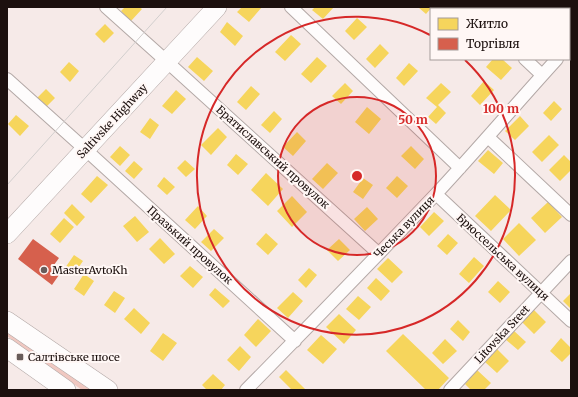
<svg xmlns="http://www.w3.org/2000/svg" width="578" height="397" font-family="Merriweather,serif">
	<style>
		.green { fill: #f0c8c1 }
		.homes { fill: #f6d55c }
		.shops { fill: #d6604d }
		.lines { fill: none; stroke-linecap: round; stroke-linejoin: round }
		.minor-casing { stroke: #b3a8a6; stroke-width: 14 }
		.primary-casing { stroke: #b3a8a6; stroke-width: 20 }
		.minor { stroke: #fefcfc; stroke-width: 12 }
		.primary { stroke: #fefcfc; stroke-width: 19 }
		.tram { stroke: #d2cfce; stroke-width: 1 }
		.ring { fill: none; stroke: #d62828; stroke-width: 2 }
		.poi-dot { fill: #685c5a; stroke: #fff7f5; stroke-width: 1.5 }
		.labels { text-anchor: middle; dominant-baseline: central; stroke-width: 4; stroke-linejoin: round; paint-order: stroke }
		.street-label { font-size: 11px; fill: #1c100e; stroke: #fff7f5 }
		.poi-label { font-size: 11px; fill: #1c100e; stroke: #fff7f5; text-anchor: start }
		.centre { fill: #d62828; stroke: #fff7f5; stroke-width: 2 }
		.ring-label { font-size: 12px; text-anchor: middle; font-weight: bold; fill: #d62828; stroke: #fff7f5; stroke-width: 4; stroke-linejoin: round; paint-order: stroke }
	</style>
	<rect width="100%" height="100%" fill="#f6eae8"/>
	<path class="green" d="M 7,330 L 92,390 L 82,390 L 7,336 Z"/>
	<path class="homes" d="M 125,7 L 139,7 L 142,9 L 131,21 L 121,11 Z
		M 242,7 L 262,7 L 249,22 L 237,12 Z
		M 315,7 L 334,7 L 323,19 L 312,10 Z
		M 418,7 L 432,7 L 426,14 Z
		M 357,18 L 367,27 L 354,40 L 345,31 Z
		M 227,22 L 243,36 L 235,46 L 220,32 Z
		M 105,24 L 114,33 L 104,43 L 95,34 Z
		M 291,35 L 301,44 L 285,61 L 275,52 Z
		M 380,44 L 389,53 L 375,68 L 366,59 Z
		M 197,57 L 213,71 L 204,81 L 188,67 Z
		M 317,57 L 327,66 L 311,83 L 301,74 Z
		M 493,59 L 502,59 L 512,68 L 501,80 L 486,67 Z
		M 69,62 L 79,71 L 70,82 L 60,72 Z
		M 409,63 L 418,71 L 404,86 L 396,78 Z
		M 484,81 L 494,90 L 480,105 L 471,96 Z
		M 345,83 L 353,91 L 341,104 L 332,96 Z
		M 441,83 L 451,92 L 438,105 L 446,113 L 436,124 L 428,117 L 437,107 L 426,98 Z
		M 251,86 L 260,94 L 246,110 L 237,102 Z
		M 46,89 L 55,98 L 46,107 L 37,98 Z
		M 176,90 L 186,99 L 172,114 L 162,106 Z
		M 554,101 L 562,109 L 551,121 L 543,113 Z
		M 367,107 L 381,119 L 369,134 L 355,122 Z
		M 274,111 L 282,119 L 270,133 L 261,125 Z
		M 16,115 L 29,126 L 20,136 L 8,124 Z
		M 520,116 L 529,126 L 515,140 L 505,131 Z
		M 150,118 L 159,125 L 150,139 L 140,132 Z
		M 218,128 L 227,137 L 211,155 L 201,145 Z
		M 297,132 L 306,141 L 293,156 L 283,147 Z
		M 549,135 L 559,145 L 542,162 L 532,152 Z
		M 120,146 L 130,155 L 120,166 L 110,157 Z
		M 411,146 L 424,159 L 415,169 L 401,156 Z
		M 488,150 L 503,163 L 494,174 L 478,161 Z
		M 236,154 L 248,164 L 238,175 L 227,165 Z
		M 564,155 L 571,162 L 571,170 L 560,181 L 549,170 Z
		M 185,160 L 195,169 L 186,177 L 177,168 Z
		M 134,161 L 143,169 L 134,179 L 125,171 Z
		M 327,163 L 338,173 L 323,189 L 312,179 Z
		M 266,173 L 283,189 L 268,206 L 251,190 Z
		M 97,176 L 108,185 L 91,203 L 81,194 Z
		M 397,176 L 408,186 L 397,198 L 386,188 Z
		M 164,177 L 175,187 L 167,195 L 157,186 Z
		M 363,178 L 373,185 L 363,199 L 353,192 Z
		M 495,195 L 511,210 L 491,231 L 475,216 Z
		M 292,196 L 307,212 L 292,227 L 277,211 Z
		M 548,202 L 562,217 L 545,233 L 531,218 Z
		M 72,204 L 85,217 L 77,226 L 64,213 Z
		M 198,206 L 207,216 L 195,229 L 185,220 Z
		M 367,207 L 378,219 L 365,231 L 354,219 Z
		M 434,212 L 444,221 L 429,236 L 420,227 Z
		M 135,216 L 149,232 L 137,242 L 123,226 Z
		M 64,218 L 74,227 L 60,243 L 50,234 Z
		M 519,223 L 536,240 L 519,256 L 503,239 Z
		M 214,229 L 224,238 L 211,251 L 201,242 Z
		M 266,233 L 278,244 L 268,255 L 256,244 Z
		M 448,234 L 458,243 L 447,255 L 437,246 Z
		M 160,238 L 175,254 L 164,264 L 149,249 Z
		M 339,239 L 350,250 L 338,261 L 327,250 Z
		M 74,255 L 83,261 L 74,274 L 65,268 Z
		M 474,257 L 484,266 L 469,283 L 459,274 Z
		M 388,258 L 403,272 L 392,283 L 377,269 Z
		M 190,266 L 203,277 L 193,288 L 180,276 Z
		M 309,268 L 317,275 L 306,288 L 298,280 Z
		M 84,274 L 94,281 L 84,296 L 74,289 Z
		M 376,278 L 390,291 L 381,301 L 367,288 Z
		M 498,281 L 510,292 L 500,303 L 488,292 Z
		M 215,288 L 230,301 L 223,308 L 209,295 Z
		M 114,291 L 125,298 L 115,313 L 104,305 Z
		M 293,292 L 303,301 L 288,318 L 277,308 Z
		M 571,293 L 571,309 L 563,301 Z
		M 358,296 L 371,307 L 359,320 L 346,309 Z
		M 134,308 L 150,323 L 141,334 L 124,319 Z
		M 534,310 L 546,322 L 534,334 L 522,322 Z
		M 339,314 L 356,330 L 344,344 L 326,327 Z
		M 258,319 L 271,331 L 256,347 L 244,335 Z
		M 458,320 L 470,332 L 463,341 L 450,329 Z
		M 513,330 L 526,342 L 518,350 L 505,339 Z
		M 163,333 L 177,343 L 163,361 L 150,351 Z
		M 403,334 L 449,378 L 438,390 L 426,390 L 386,351 Z
		M 321,335 L 337,349 L 323,364 L 307,350 Z
		M 561,338 L 571,348 L 571,353 L 562,362 L 550,351 Z
		M 445,339 L 457,351 L 443,364 L 432,353 Z
		M 240,346 L 251,357 L 239,371 L 227,360 Z
		M 497,349 L 509,361 L 497,373 L 485,362 Z
		M 286,370 L 306,390 L 292,390 L 279,377 Z
		M 477,370 L 491,383 L 484,390 L 471,390 L 465,384 Z
		M 213,374 L 225,385 L 221,390 L 207,390 L 202,385 Z"/>
	<path class="shops" d="M 33,239 L 59,258 L 51,269 L 59,275 L 52,285 L 18,259 Z"/>
	<g class="lines">
		<defs>
			<path id="minor" d="M 106,7 L 164,59 L 378,253
				M 291,7 L 460,168
				M 470,7 L 472,9
				M 569,46 L 571,44
				M 525,59 L 542,75
				M 7,79 L 86,150 L 295,341
				M 488,137 L 571,215
				M 436,194 L 571,321
				M 246,390 C 310,325 373,260 436,194 C 477,150 516,104 557,59
				M 450,390 L 571,261"/>
			<path id="primary" d="M 7,234 L 217,7
				M 7,321 L 108,390
				M 7,348 L 66,390"/>
		</defs>
		<use href="#minor" class="minor-casing"/>
		<use href="#primary" class="primary-casing"/>
		<use href="#minor" class="minor"/>
		<use href="#primary" class="primary"/>
		<path class="tram" d="M 7,185 L 167,7"/>
	</g>
	<circle cx="357" cy="176" r="79" fill="#d62828" fill-opacity=".12"/>
	<g class="ring">
		<circle cx="357" cy="176" r="79"/>
		<path d="M465 60A159 159 0 1 1 430 35"/>
	</g>
	<g class="poi-dot">
		<circle cx="44" cy="270" r="4"/>
		<rect x="16" y="353" width="8" height="8" rx="2"/>
	</g>
	<g class="labels">
		<g class="street-label">
			<text transform="translate(112 121) rotate(-47)">Saltivske Highway</text>
			<text transform="translate(273 157) rotate(42)">Братиславський провулок</text>
			<text transform="translate(404 227) rotate(-46)">Чеська вулиця</text>
			<text transform="translate(190 245) rotate(42)">Празький провулок</text>
			<text transform="translate(503 257) rotate(43)">Брюссельська вулиця</text>
			<text transform="translate(502 334) rotate(-47)">Litovska Sreet</text>
		</g>
		<g class="poi-label">
			<text x="52" y="270">MasterAvtoKh</text>
			<text x="28" y="357">Салтівське шосе</text>
		</g>
	</g>
	<circle cx="357" cy="176" r="6" class="centre"/>
	<g class="ring-label">
		<text x="501" y="113">100 m</text>
		<text x="413" y="124">50 m</text>
	</g>
	<rect width="578" height="397" fill="none" stroke="#1c100e" stroke-width="16"/>
	<rect x="430" y="8" width="140" height="52" fill="#fff7f5" stroke="#a49b99"/>
	<rect x="438" y="18" width="20" height="12" fill="#f6d55c" stroke="#a49b99"/>
	<text x="466" y="28" font-size="12" fill="#1c100e">Житло</text>
	<rect x="438" y="38" width="20" height="12" fill="#d6604d" stroke="#a49b99"/>
	<text x="466" y="48" font-size="12" fill="#1c100e">Торгівля</text>
</svg>
